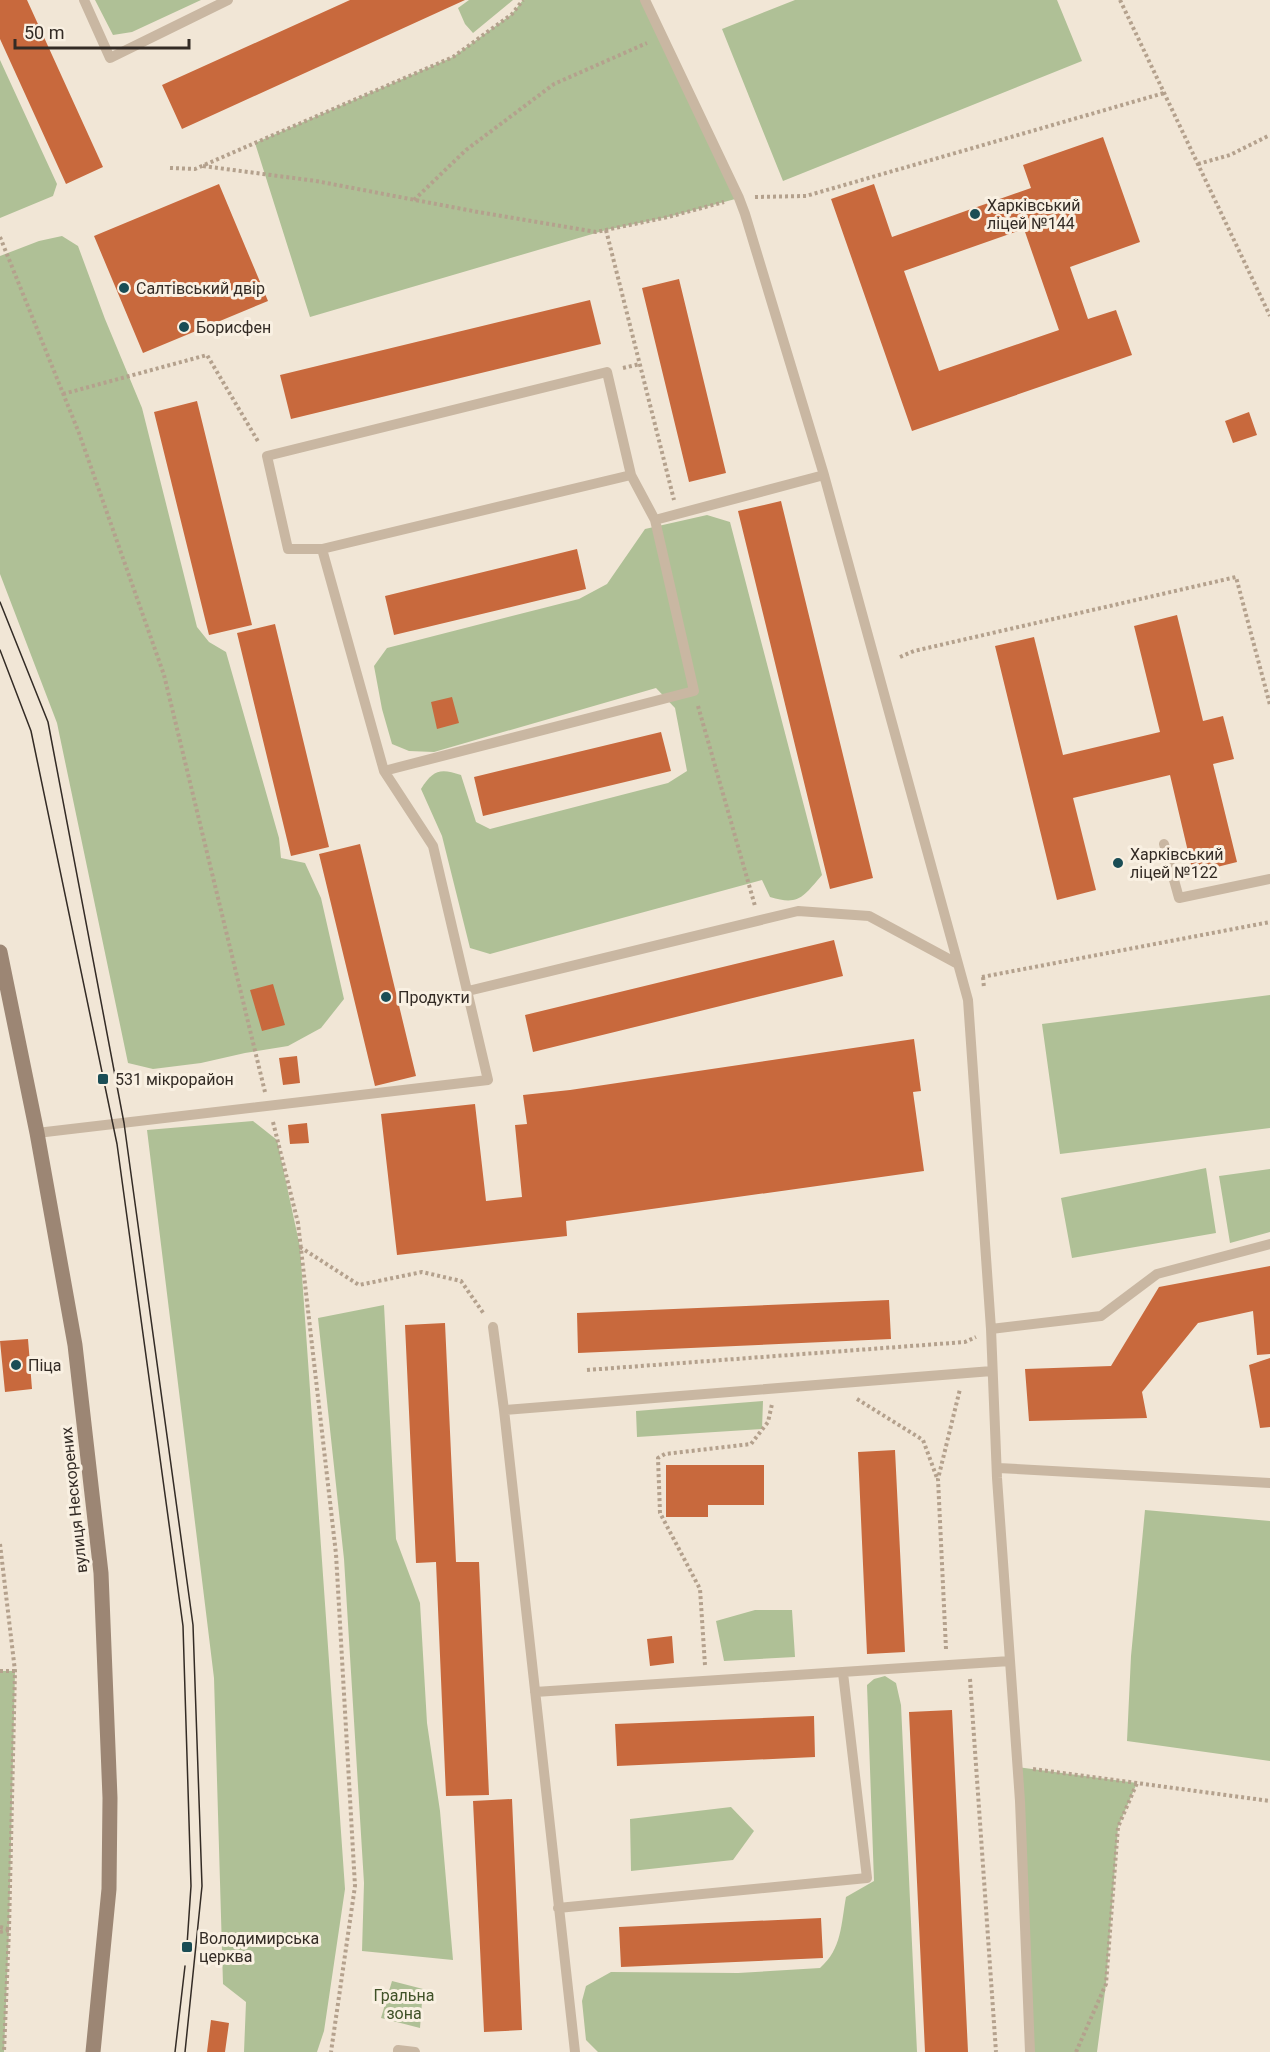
<svg xmlns="http://www.w3.org/2000/svg" width="1270" height="2052" font-family="Roboto,sans-serif">
	<style>
		.green { fill: #afc096 }
		.building { fill: #c8693d; fill-rule: evenodd }
		.lines { fill: none; stroke-linecap: round; stroke-linejoin: round }
		.path { stroke: #b4a18d; stroke-width: 4; stroke-dasharray: 3 3; stroke-linecap: butt }
		.lane { stroke: #c9b7a2; stroke-width: 10 }
		.secondary { stroke: #9c8674; stroke-width: 15 }
		.tram { stroke: #332b25; stroke-width: 1.5 }
		.poi-dot { fill: #1a4d55; stroke: #f9f0e2; stroke-width: 2 }
		.labels { text-anchor: middle; dominant-baseline: central; stroke-width: 6; stroke-linejoin: round; paint-order: stroke }
		.poi-label { font-size: 16px; fill: #332b25; stroke: #f9f0e2; text-anchor: start }
		.street-label { font-size: 16px; fill: #332b25; stroke: #f9f0e2 }
		.park-label { font-size: 16px; fill: #405228; stroke: #f9f0e2 }
	</style>
	<rect width="100%" height="100%" fill="#f1e6d6"/>
	<path class="green" d="M 95,0 L 201,0 L 132,32 L 113,35 Z
		M 469,0 L 513,0 L 473,33 L 465,24 L 458,8 Z
		M 523,0 L 645,0 L 739,198 L 668,217 L 606,230 L 310,317 L 255,143 L 453,57 L 512,14 Z
		M 795,0 L 1057,0 L 1082,61 L 783,181 L 722,29 Z
		M 0,60 L 57,184 L 53,196 L 0,218 Z
		M 62,236 L 78,246 L 105,319 L 142,408 L 197,627 L 209,642 L 226,652 L 279,838 L 281,858 L 305,863 L 321,898 L 344,999 L 321,1028 L 288,1046 L 245,1053 L 201,1063 L 153,1069 L 128,1063 L 57,723 L 0,574 L 0,256 L 39,241 Z
		M 707,515 L 730,522 L 822,875 C 803,897 799,906 770,897 L 762,880 L 490,954 L 470,948 L 442,836 L 421,789 C 433,770 440,768 461,775 L 476,822 L 490,829 L 668,783 L 687,771 L 675,708 L 656,688 L 434,752 L 409,751 L 392,744 L 382,709 L 374,666 L 387,648 L 579,599 L 607,584 L 645,529 Z
		M 1270,995 L 1270,1128 L 1060,1154 L 1042,1024 Z
		M 253,1121 L 277,1140 L 300,1247 L 345,1889 L 324,2031 L 317,2052 L 244,2052 L 246,2002 L 223,1984 L 214,1678 L 147,1130 Z
		M 1206,1168 L 1216,1233 L 1072,1258 L 1061,1198 Z
		M 1270,1169 L 1270,1232 L 1230,1243 L 1219,1176 Z
		M 384,1305 L 396,1539 L 420,1603 L 427,1723 L 440,1811 L 453,1960 L 362,1951 L 364,1883 L 344,1559 L 318,1318 Z
		M 763,1401 L 762,1429 L 637,1437 L 636,1411 Z
		M 1145,1510 L 1270,1521 L 1270,1761 L 1127,1741 L 1131,1656 Z
		M 755,1610 L 792,1610 L 795,1657 L 724,1661 L 716,1621 Z
		M 0,1671 L 15,1671 L 9,1930 L 4,2052 L 0,2052 Z
		M 885,1676 L 896,1683 L 901,1705 L 917,2052 L 598,2052 L 586,2040 L 582,2001 L 586,1986 L 611,1972 L 738,1973 L 820,1968 C 842,1949 841,1924 846,1897 L 874,1881 L 867,1685 L 874,1679 Z
		M 1017,1767 L 1137,1783 L 1118,1827 L 1106,1984 L 1097,2052 L 1030,2052 Z
		M 731,1807 L 754,1831 L 733,1860 L 631,1871 L 630,1819 Z
		M 392,1981 L 423,1989 L 420,2028 L 381,2018 Z"/>
	<path class="building" d="M 0,0 L 27,0 L 103,167 L 66,184 L 0,39 Z
		M 350,0 L 465,0 L 182,129 L 162,85 Z
		M 1103,137 L 1140,242 L 1070,267 L 1088,319 L 1116,310 L 1132,355 L 912,431 L 831,199 L 874,184 L 892,237 L 1031,188 L 1023,165 ZM 1024,229 L 1059,330 L 939,371 L 904,271 Z
		M 219,184 L 268,301 L 143,353 L 94,236 Z
		M 679,279 L 726,473 L 689,482 L 642,288 Z
		M 590,300 L 601,344 L 291,419 L 280,375 Z
		M 197,401 L 252,625 L 209,635 L 154,412 Z
		M 1249,412 L 1257,435 L 1233,443 L 1225,421 Z
		M 781,501 L 873,878 L 830,889 L 738,511 Z
		M 577,549 L 586,589 L 394,635 L 385,596 Z
		M 1177,615 L 1203,721 L 1223,716 L 1234,759 L 1213,764 L 1237,862 L 1193,873 L 1170,775 L 1073,798 L 1096,890 L 1057,900 L 995,646 L 1034,637 L 1063,755 L 1160,732 L 1134,626 Z
		M 275,624 L 329,847 L 291,856 L 237,633 Z
		M 452,697 L 459,723 L 437,729 L 431,702 Z
		M 661,732 L 671,771 L 483,816 L 474,777 Z
		M 360,844 L 416,1076 L 375,1086 L 319,854 Z
		M 834,940 L 843,976 L 533,1052 L 525,1015 Z
		M 273,984 L 285,1025 L 262,1031 L 250,990 Z
		M 914,1039 L 921,1091 L 913,1092 L 924,1171 L 566,1221 L 567,1236 L 397,1255 L 381,1114 L 475,1104 L 486,1201 L 522,1197 L 515,1125 L 527,1124 L 523,1095 L 570,1090 Z
		M 297,1056 L 300,1083 L 283,1085 L 279,1058 Z
		M 307,1123 L 309,1143 L 290,1144 L 288,1125 Z
		M 1270,1266 L 1270,1354 L 1257,1355 L 1253,1311 L 1198,1323 L 1142,1392 L 1147,1418 L 1029,1421 L 1025,1369 L 1111,1366 L 1159,1287 Z
		M 889,1300 L 891,1339 L 578,1353 L 577,1313 Z
		M 445,1323 L 456,1562 L 479,1562 L 489,1795 L 446,1796 L 436,1562 L 416,1563 L 405,1325 Z
		M 28,1339 L 32,1389 L 5,1392 L 0,1341 Z
		M 1270,1358 L 1270,1427 L 1260,1428 L 1249,1365 Z
		M 895,1450 L 905,1652 L 867,1654 L 858,1452 Z
		M 666,1465 L 764,1465 L 764,1505 L 708,1505 L 708,1517 L 666,1517 Z
		M 672,1636 L 674,1663 L 650,1666 L 647,1639 Z
		M 952,1710 L 968,2052 L 925,2052 L 909,1712 Z
		M 814,1716 L 815,1757 L 617,1766 L 615,1724 Z
		M 512,1799 L 522,2030 L 484,2032 L 473,1801 Z
		M 821,1918 L 823,1958 L 621,1967 L 619,1927 Z
		M 211,2020 L 229,2023 L 225,2052 L 207,2052 Z"/>
	<g class="lines">
		<path class="path" d="M 1120,0 L 1270,316
			M 1198,164 L 1230,155 L 1270,135
			M 203,166 L 316,181 L 478,212 L 596,232 L 668,217 L 724,202
			M 170,168 L 195,169 L 453,57 L 512,14 L 523,0
			M 755,197 L 806,196 L 1164,93
			M 414,200 L 466,150 L 554,84 L 647,43
			M 606,230 L 674,500
			M 0,237 L 79,433 L 164,675 L 265,1092
			M 623,368 L 640,364
			M 63,394 L 207,355 L 259,443
			M 900,657 L 914,651 L 1236,577 L 1270,705
			M 698,706 L 755,906
			M 982,977 L 1270,922
			M 983,977 L 984,988
			M 273,1122 L 298,1223 L 336,1554 L 355,1886 L 331,2052
			M 300,1247 L 359,1285 L 422,1272 L 461,1281 L 484,1314
			M 587,1370 L 965,1342 L 976,1337
			M 857,1399 L 923,1440 L 937,1478
			M 0,1544 L 15,1671 L 9,1930 L 4,2052
			M 946,1649 L 938,1479 L 960,1389
			M 705,1665 L 700,1589 L 660,1513 L 658,1458 L 665,1454 L 751,1444 L 768,1422 L 772,1404
			M 0,1671 L 15,1671
			M 970,1679 L 996,2052
			M 1033,1769 L 1270,1801
			M 0,1927 L 8,1929
			M 0,1932 L 9,1930
			M 1076,2052 L 1106,1984 L 1118,1827 L 1137,1783"/>
		<path class="lane" d="M 84,0 L 110,58 L 228,0
			M 645,0 L 739,198 L 745,214 L 824,475 L 968,1000 L 991,1329 L 997,1478 L 1020,1801 L 1030,2052
			M 322,549 L 288,549 L 267,456 L 607,372 L 631,475
			M 384,771 L 322,549 L 631,475 L 655,520
			M 1164,844 L 1179,898 L 1270,879
			M 468,991 L 798,911 L 869,916 L 958,964
			M 37,1133 L 488,1080 L 433,846 L 384,771 L 694,691 L 655,520 L 824,475
			M 493,1327 L 504,1410 L 575,2052
			M 991,1329 L 1101,1316 L 1157,1274 L 1270,1244
			M 504,1410 L 992,1371
			M 998,1468 L 1270,1483
			M 535,1692 L 1010,1661
			M 558,1908 L 867,1878 L 843,1673
			M 398,2052 L 398,2050 L 415,2052"/>
		<path class="secondary" d="M 0,952 L 37,1133 L 75,1345 L 101,1573 L 110,1798 L 109,1889 L 93,2052"/>
		<path class="tram" d="M 0,602 L 48,722 L 124,1123 L 193,1625 L 202,1886 L 185,2052
			M 0,650 L 31,731 L 117,1144 L 183,1626 L 191,1886 L 187,1945
			M 175,2052 L 185,1966"/>
	</g>
	<g class="poi-dot">
		<circle cx="975" cy="214" r="6"/>
		<circle cx="124" cy="288" r="6"/>
		<circle cx="184" cy="327" r="6"/>
		<circle cx="1118" cy="863" r="6"/>
		<circle cx="386" cy="997" r="6"/>
		<rect x="97" y="1073" width="12" height="12" rx="3"/>
		<circle cx="16" cy="1365" r="6"/>
		<rect x="181" y="1941" width="12" height="12" rx="3"/>
	</g>
	<g class="labels">
		<g class="poi-label">
			<text x="987" y="205">Харківський<tspan x="987" dy="18">ліцей №144</tspan></text>
			<text x="136" y="288">Салтівський двір</text>
			<text x="196" y="327">Борисфен</text>
			<text x="1130" y="854">Харківський<tspan x="1130" dy="18">ліцей №122</tspan></text>
			<text x="398" y="997">Продукти</text>
			<text x="115" y="1079">531 мікрорайон</text>
			<text x="28" y="1365">Піца</text>
			<text x="199" y="1938">Володимирська<tspan x="199" dy="18">церква</tspan></text>
		</g>
		<g class="street-label">
			<text transform="translate(74 1500) rotate(-96)">вулиця Нескорених</text>
		</g>
		<g class="park-label">
			<text x="404" y="1995">Гральна<tspan x="404" dy="18">зона</tspan></text>
		</g>
	</g>
	<path d="M15 39v9h174v-9" fill="none" stroke="#332b25" stroke-width="3"/>
	<text x="24" y="39" font-size="18" fill="#332b25" stroke="#f9f0e2" stroke-width="4.5" paint-order="stroke">50 m</text>
</svg>
